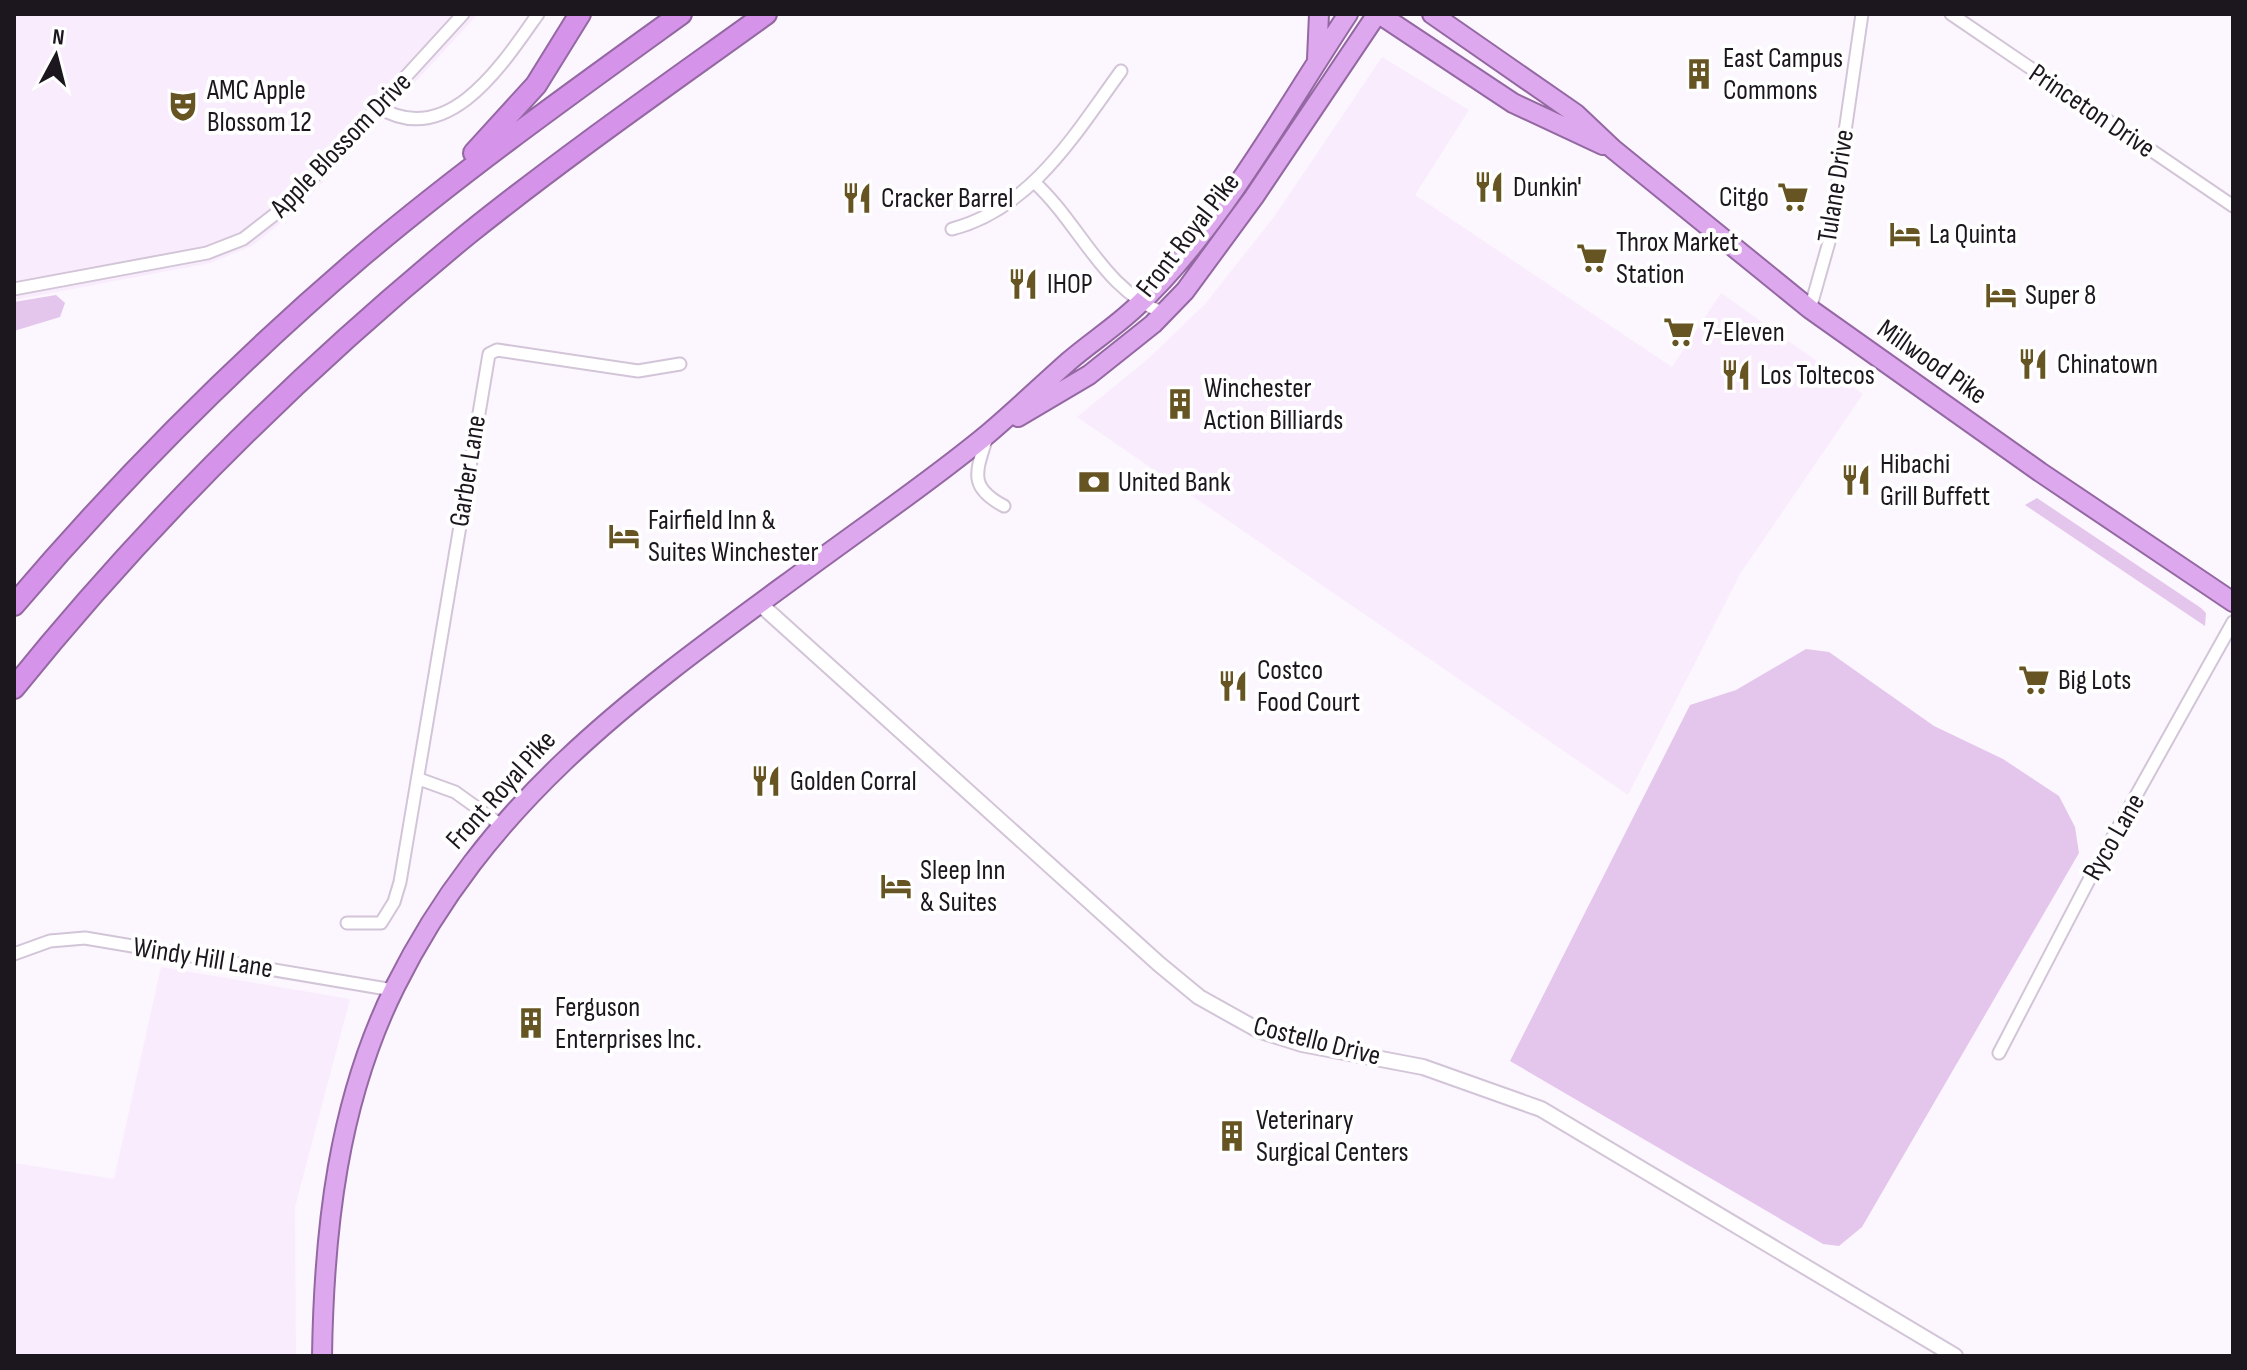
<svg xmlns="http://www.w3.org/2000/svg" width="2247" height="1370" font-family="'Sofia Sans Condensed',sans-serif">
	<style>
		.built { fill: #f9edfd }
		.green { fill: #e4c6ed }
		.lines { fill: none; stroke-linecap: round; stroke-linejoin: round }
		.minor-casing { stroke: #d3c5d8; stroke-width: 15 }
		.tertiary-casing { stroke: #d3c5d8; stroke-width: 18 }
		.trunk-casing { stroke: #9468a2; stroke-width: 22 }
		.motorway-casing { stroke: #9468a2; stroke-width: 24 }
		.minor { stroke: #fff; stroke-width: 11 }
		.tertiary { stroke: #fff; stroke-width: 14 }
		.trunk { stroke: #dea8ee; stroke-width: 18 }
		.motorway { stroke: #d593e9; stroke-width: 20 }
		.labels { text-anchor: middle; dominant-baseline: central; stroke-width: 8; stroke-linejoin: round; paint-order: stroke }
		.poi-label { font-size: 28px; fill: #1c171e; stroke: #fff; text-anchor: start }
		.street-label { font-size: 28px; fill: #1c171e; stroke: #fff }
	</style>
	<rect width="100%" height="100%" fill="#fcf6fe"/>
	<path class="built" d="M 14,14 L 478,14 L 299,208 L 252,246 L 210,263 L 14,300 Z
		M 1382,57 L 1469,110 L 1415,195 L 1672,367 L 1721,293 L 1863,394 L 1740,574 L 1628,795 L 1077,417 L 1149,358 L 1205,304 L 1274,217 Z
		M 161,967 L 350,999 L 295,1207 L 296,1356 L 14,1356 L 14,1163 L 114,1179 Z"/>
	<path class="green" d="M 56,295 L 65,303 L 60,317 L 14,331 L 14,302 Z
		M 2037,498 L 2201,608 L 2206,613 L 2205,626 L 2025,505 Z
		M 1806,649 L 1829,652 L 1934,726 L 2003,759 L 2059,796 L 2075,827 L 2079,853 L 1862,1227 L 1839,1246 L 1823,1244 L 1510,1061 L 1690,705 L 1736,690 Z"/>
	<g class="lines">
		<defs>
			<path id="minor" d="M 1951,14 L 2233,206
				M 378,107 C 448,150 502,65 538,14
				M 1034,182 C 1081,225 1103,290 1164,313
				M 952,229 C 1032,208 1075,134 1121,71
				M 14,289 L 207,253 L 243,239 L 292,201 L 463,14
				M 1810,309 L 1829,242 L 1862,14
				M 987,437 C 976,472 968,487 1004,506
				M 419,779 L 455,792 L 501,825
				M 347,923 L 381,923 L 394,902 L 400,882 L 489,354 L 497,350 L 638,371 L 680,364
				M 14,954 L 50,941 L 85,938 L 393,990
				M 1999,1053 L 2090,878 L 2233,622"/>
			<path id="tertiary" d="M 760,604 L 1159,964 L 1199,997 L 1258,1030 L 1302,1044 L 1423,1067 L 1541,1109 L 1955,1356"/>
			<path id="trunk" d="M 1379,14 L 1513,103 L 1603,145
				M 1432,14 L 1576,114 L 1613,149 L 1810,309 L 2040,472 L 2233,602
				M 1317,59 L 1319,14
				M 1018,417 L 1089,375 L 1153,324 L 1185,291 L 1254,197 L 1377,14
				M 322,1356 C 324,1229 338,1102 395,987 C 493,790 648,686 819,560 C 876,518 935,478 989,433 C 1016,410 1041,386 1068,362 C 1090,343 1115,327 1136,307 C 1217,233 1287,106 1348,14"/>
			<path id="motorway" d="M 474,153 L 536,85 L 580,14
				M 14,605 C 121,479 238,362 363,255 C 465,169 573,92 681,14
				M 14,688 C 148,522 303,369 468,234 C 564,157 666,86 766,14"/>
		</defs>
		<use href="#minor" class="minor-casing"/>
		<use href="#tertiary" class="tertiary-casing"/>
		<use href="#trunk" class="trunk-casing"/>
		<use href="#motorway" class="motorway-casing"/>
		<use href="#minor" class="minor"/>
		<use href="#tertiary" class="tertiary"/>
		<use href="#trunk" class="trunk"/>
		<use href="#motorway" class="motorway"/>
	</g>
	<defs>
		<symbol id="building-bare" viewBox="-9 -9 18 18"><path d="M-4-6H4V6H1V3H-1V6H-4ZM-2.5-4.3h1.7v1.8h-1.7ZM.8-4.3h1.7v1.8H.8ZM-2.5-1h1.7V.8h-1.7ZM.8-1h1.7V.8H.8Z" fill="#665422" stroke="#fff" stroke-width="2.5" paint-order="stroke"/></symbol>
		<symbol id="theatre-bare" viewBox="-9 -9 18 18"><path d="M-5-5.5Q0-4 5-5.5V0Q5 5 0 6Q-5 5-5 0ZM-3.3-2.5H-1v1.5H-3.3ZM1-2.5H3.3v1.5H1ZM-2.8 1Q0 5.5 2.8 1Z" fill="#665422" stroke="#fff" stroke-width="2.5" paint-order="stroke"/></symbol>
		<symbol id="restaurant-bare" viewBox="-9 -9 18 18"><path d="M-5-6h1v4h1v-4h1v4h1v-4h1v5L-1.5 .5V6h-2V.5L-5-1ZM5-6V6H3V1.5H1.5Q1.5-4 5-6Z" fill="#665422" stroke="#fff" stroke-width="2.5" paint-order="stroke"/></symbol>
		<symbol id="supermarket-bare" viewBox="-9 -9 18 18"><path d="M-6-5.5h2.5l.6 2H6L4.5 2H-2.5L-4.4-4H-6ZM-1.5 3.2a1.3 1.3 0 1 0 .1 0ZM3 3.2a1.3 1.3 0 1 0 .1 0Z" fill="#665422" stroke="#fff" stroke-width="2.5" paint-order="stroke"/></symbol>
		<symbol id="hotel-bare" viewBox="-9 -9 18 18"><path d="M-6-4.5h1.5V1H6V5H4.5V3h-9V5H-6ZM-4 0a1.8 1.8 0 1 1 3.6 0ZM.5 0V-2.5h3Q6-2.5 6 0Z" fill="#665422" stroke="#fff" stroke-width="2.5" paint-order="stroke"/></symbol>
		<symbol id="bank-bare" viewBox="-9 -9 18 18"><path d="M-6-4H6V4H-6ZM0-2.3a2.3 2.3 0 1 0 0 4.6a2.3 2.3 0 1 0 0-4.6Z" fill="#665422" stroke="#fff" stroke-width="2.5" paint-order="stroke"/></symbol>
	</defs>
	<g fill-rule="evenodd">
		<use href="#building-bare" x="1677" y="52" width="44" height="44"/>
		<use href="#theatre-bare" x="161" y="84" width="44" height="44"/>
		<use href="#restaurant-bare" x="1467" y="165" width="44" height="44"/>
		<use href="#supermarket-bare" x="1771" y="175" width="44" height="44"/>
		<use href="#restaurant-bare" x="835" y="176" width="44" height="44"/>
		<use href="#hotel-bare" x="1883" y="212" width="44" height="44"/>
		<use href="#supermarket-bare" x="1570" y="236" width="44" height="44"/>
		<use href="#restaurant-bare" x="1001" y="262" width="44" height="44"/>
		<use href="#hotel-bare" x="1979" y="273" width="44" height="44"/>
		<use href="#supermarket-bare" x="1657" y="310" width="44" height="44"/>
		<use href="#restaurant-bare" x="2011" y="342" width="44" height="44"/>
		<use href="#restaurant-bare" x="1714" y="353" width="44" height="44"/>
		<use href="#building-bare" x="1158" y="382" width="44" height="44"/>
		<use href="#restaurant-bare" x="1834" y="458" width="44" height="44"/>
		<use href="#bank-bare" x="1072" y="460" width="44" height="44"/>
		<use href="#hotel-bare" x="602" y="514" width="44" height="44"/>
		<use href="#supermarket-bare" x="2012" y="658" width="44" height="44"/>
		<use href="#restaurant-bare" x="1211" y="664" width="44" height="44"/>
		<use href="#restaurant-bare" x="744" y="759" width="44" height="44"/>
		<use href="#hotel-bare" x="874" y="864" width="44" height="44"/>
		<use href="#building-bare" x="509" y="1001" width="44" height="44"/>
		<use href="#building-bare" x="1210" y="1114" width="44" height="44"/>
	</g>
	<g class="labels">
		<g class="poi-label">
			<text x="1723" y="58">East Campus<tspan x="1723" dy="32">Commons</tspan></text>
			<text x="207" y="90">AMC Apple<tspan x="207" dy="32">Blossom 12</tspan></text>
			<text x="1513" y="187">Dunkin'</text>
			<text x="1769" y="197" text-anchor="end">Citgo</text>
			<text x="881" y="198">Cracker Barrel</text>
			<text x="1929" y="234">La Quinta</text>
			<text x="1616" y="242">Throx Market<tspan x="1616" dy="32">Station</tspan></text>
			<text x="1047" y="284">IHOP</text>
			<text x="2025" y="295">Super 8</text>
			<text x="1703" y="332">7-Eleven</text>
			<text x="2057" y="364">Chinatown</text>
			<text x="1760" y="375">Los Toltecos</text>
			<text x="1204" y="388">Winchester<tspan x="1204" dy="32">Action Billiards</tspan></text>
			<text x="1880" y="464">Hibachi<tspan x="1880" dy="32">Grill Buffett</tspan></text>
			<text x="1118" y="482">United Bank</text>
			<text x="648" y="520">Fairfield Inn &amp;<tspan x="648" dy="32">Suites Winchester</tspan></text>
			<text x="1257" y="670">Costco<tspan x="1257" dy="32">Food Court</tspan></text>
			<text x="2058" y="680">Big Lots</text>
			<text x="790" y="781">Golden Corral</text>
			<text x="920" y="870">Sleep Inn<tspan x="920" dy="32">&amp; Suites</tspan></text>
			<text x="555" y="1007">Ferguson<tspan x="555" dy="32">Enterprises Inc.</tspan></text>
			<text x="1256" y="1120">Veterinary<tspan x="1256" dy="32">Surgical Centers</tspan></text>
		</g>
		<g class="street-label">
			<text transform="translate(2092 111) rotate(34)">Princeton Drive</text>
			<text transform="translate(341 145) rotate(-46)">Apple Blossom Drive</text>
			<text transform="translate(1836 186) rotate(-81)">Tulane Drive</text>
			<text transform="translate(1188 235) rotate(-52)">Front Royal Pike</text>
			<text transform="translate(1932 362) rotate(35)">Millwood Pike</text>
			<text transform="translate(468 471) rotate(-81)">Garber Lane</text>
			<text transform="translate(501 790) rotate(-48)">Front Royal Pike</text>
			<text transform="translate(2114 837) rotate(-60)">Ryco Lane</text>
			<text transform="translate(203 958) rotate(9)">Windy Hill Lane</text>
			<text transform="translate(1317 1041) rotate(14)">Costello Drive</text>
		</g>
	</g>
	<rect width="2247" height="1370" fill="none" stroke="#1c171e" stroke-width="32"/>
	<g transform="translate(56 56) rotate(7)" stroke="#ffffff" stroke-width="6" paint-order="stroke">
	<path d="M0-6L14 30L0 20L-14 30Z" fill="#1c171e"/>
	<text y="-12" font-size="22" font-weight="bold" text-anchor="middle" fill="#1c171e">N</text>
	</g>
</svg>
